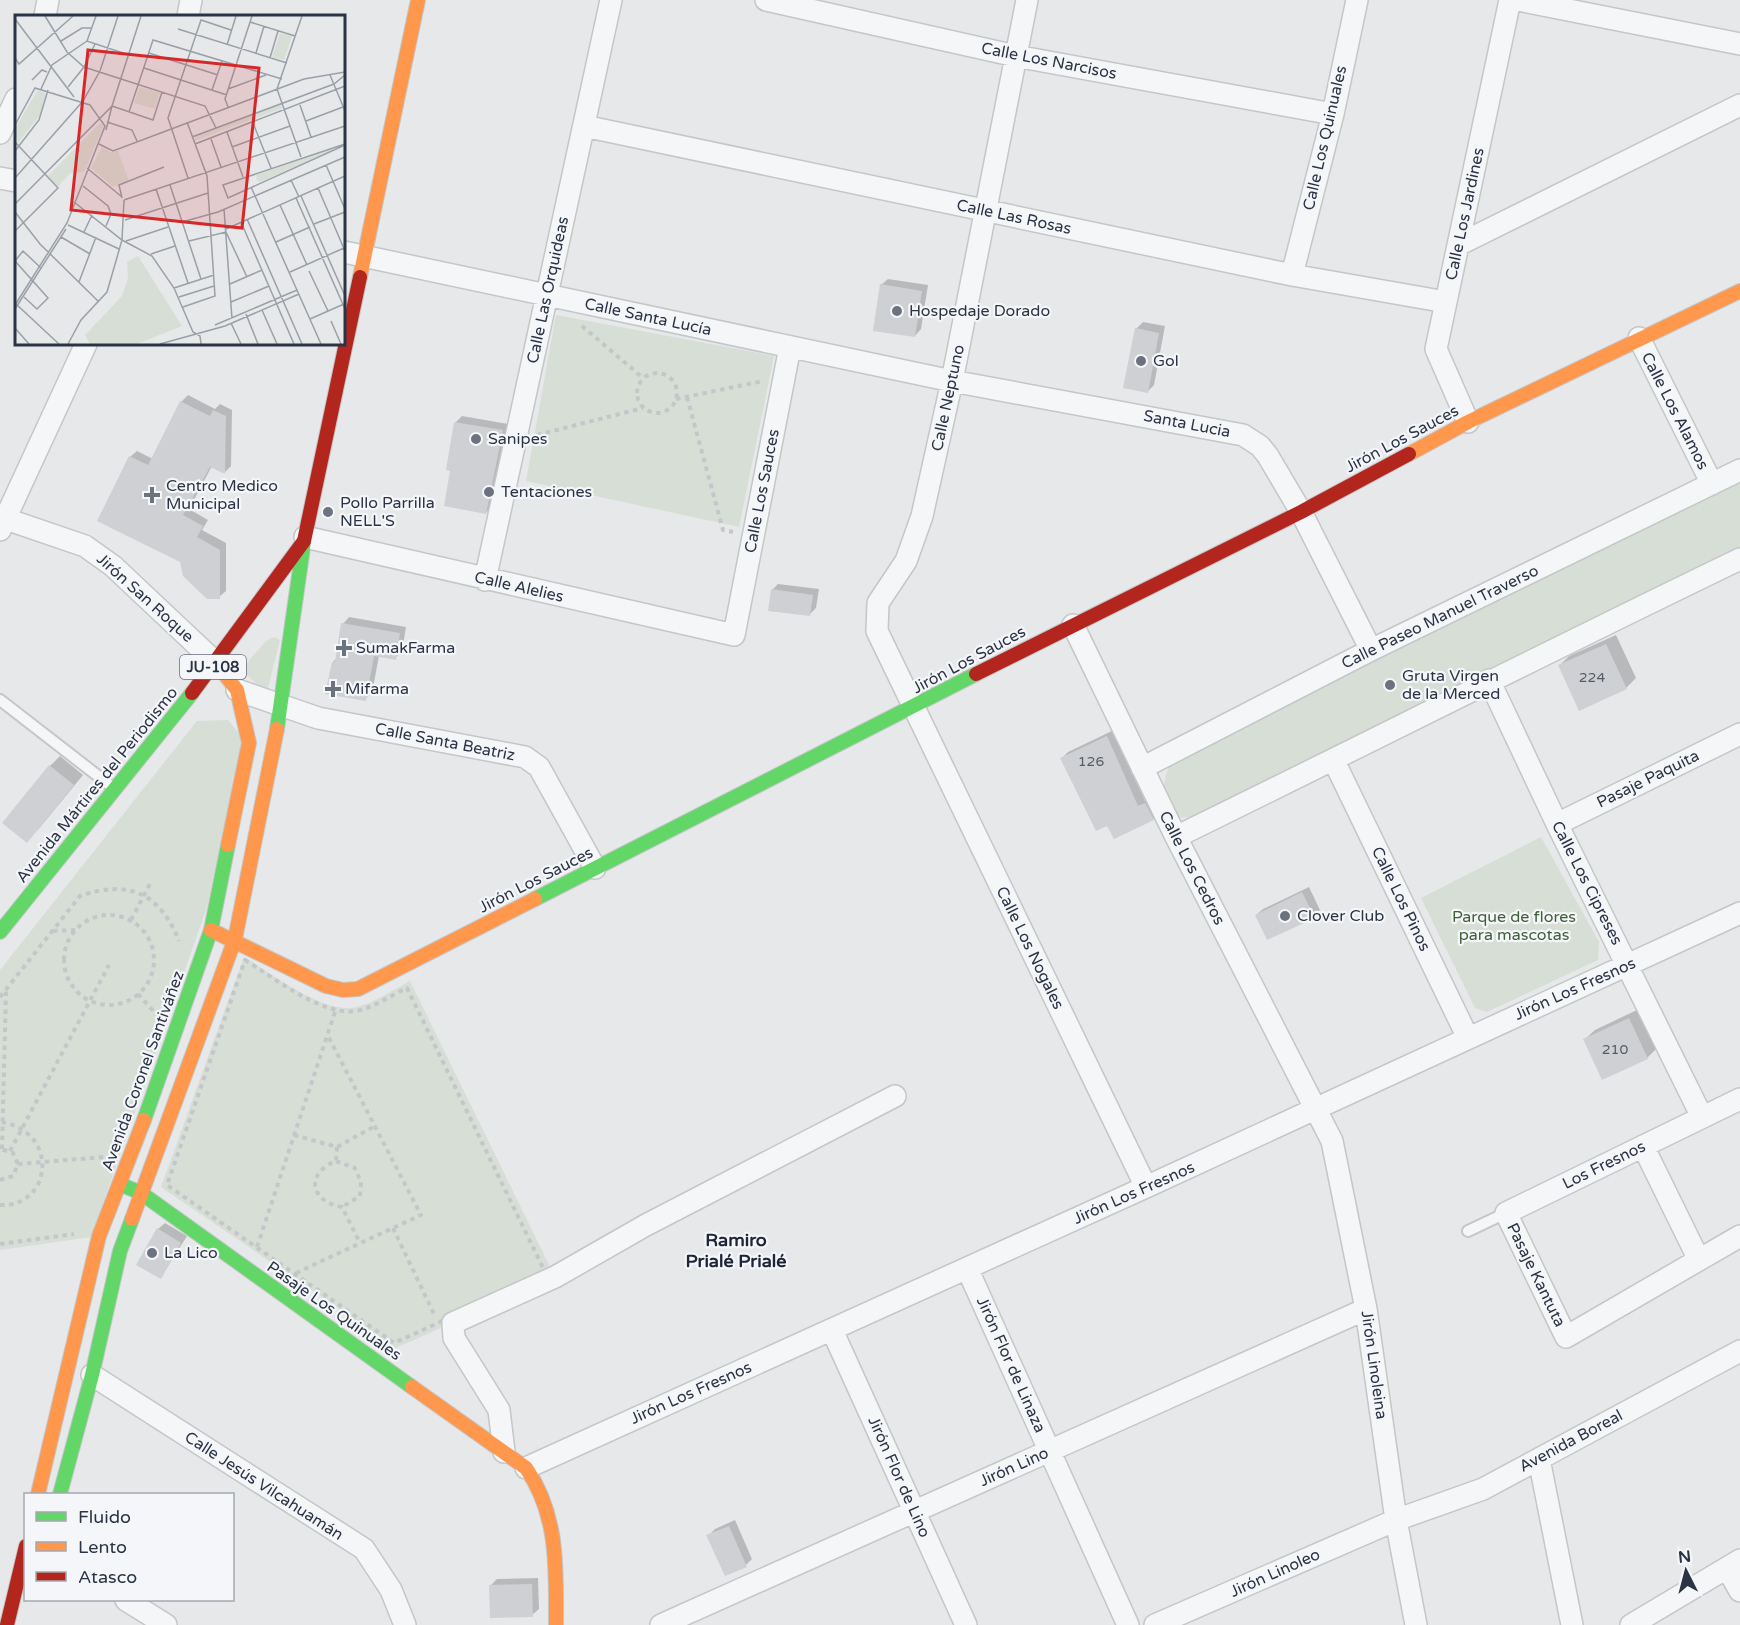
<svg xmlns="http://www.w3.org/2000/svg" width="1740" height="1625" font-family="'Varela Round',sans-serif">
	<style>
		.green { fill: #d6ded6 }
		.shadow { fill: #0003 }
		.building { fill: #ced0d3 }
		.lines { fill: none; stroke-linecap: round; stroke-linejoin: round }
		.lane-casing { stroke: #c4c6c8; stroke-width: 14 }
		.street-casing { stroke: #c4c6c8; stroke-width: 24 }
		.fast-casing { stroke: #c4c6c8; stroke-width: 16 }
		.slow-casing { stroke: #c4c6c8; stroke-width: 16 }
		.jam-casing { stroke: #c4c6c8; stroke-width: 16 }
		.path { stroke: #c5c6ca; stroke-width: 4; stroke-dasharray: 4.5 4.5; stroke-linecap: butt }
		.lane { stroke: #f5f6f7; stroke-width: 10 }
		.street { stroke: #f5f6f7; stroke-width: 21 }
		.fast { stroke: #63d668; stroke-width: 14 }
		.slow { stroke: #ff974d; stroke-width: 14 }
		.jam { stroke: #b3261e; stroke-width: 14 }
		.poi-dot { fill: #6c737f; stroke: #f4f6f9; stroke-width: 2 }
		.labels { text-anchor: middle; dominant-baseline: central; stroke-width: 4.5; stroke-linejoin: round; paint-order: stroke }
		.number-label { font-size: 14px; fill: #545c69 }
		.shield { fill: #f4f6f9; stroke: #676e7b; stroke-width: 1.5 }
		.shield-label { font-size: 15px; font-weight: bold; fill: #2b3445 }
		.street-label { font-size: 16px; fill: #2b3445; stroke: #f4f6f9 }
		.poi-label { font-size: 16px; fill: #2b3445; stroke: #f4f6f9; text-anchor: start }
		.park-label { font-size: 16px; fill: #3f6138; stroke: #f4f6f9 }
		.neighbourhood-label { font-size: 18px; font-weight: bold; fill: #1d2536; stroke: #f4f6f9 }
		.inset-road { fill: none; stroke: #9ba0a8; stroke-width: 1.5 }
		.view { fill: #d62828; fill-opacity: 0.15; stroke: #d62828; stroke-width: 3 }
		.inset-edge { fill: none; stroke: #2b3445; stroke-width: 3 }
	</style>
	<rect width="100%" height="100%" fill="#e6e8ea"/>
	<path class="green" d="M 556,315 L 774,356 L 739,527 L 526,481 Z
		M 1740,480 L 1740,550 L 1201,816 L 1180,818 C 1161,802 1160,783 1171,763 L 1352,669 Z
		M 274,637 L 280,640 L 268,688 L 262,689 L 241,670 L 266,641 Z
		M 228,720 L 243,738 L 207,907 L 91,1237 L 0,1250 L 0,970 L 197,721 Z
		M 1541,837 L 1599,942 L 1598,960 L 1487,1012 L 1475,1008 L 1421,898 Z
		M 244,957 C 273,974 317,1010 351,1008 C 367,1007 395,989 410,981 L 555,1277 L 396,1348 L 161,1187 Z"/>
	<path class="shadow" d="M 888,279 L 928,285 L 921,329 L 915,336 L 881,285 Z
		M 1143,322 L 1165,326 L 1154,385 L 1147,392 L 1136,329 Z
		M 188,395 L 215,409 L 220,404 L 232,410 L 231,466 L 225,472 L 212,466 L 189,509 L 208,520 L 202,530 L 226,543 L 226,591 L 219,597 L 182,561 L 130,457 L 137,451 L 153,459 L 181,402 Z
		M 462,416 L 508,424 L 492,506 L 486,513 L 452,469 L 455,423 Z
		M 778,584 L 819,589 L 816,608 L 809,615 L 772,590 Z
		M 349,617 L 406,627 L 402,652 L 395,658 L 379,656 L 372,693 L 365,699 L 333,662 L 337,658 L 343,624 Z
		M 1616,635 L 1636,678 L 1626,688 L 1559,666 L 1569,656 Z
		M 1114,730 L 1145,801 L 1152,797 L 1159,813 L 1153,819 L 1062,758 L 1068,752 Z
		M 60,756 L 83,775 L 37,831 L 50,766 Z
		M 1309,887 L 1320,910 L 1314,916 L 1256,915 L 1263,909 Z
		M 1639,1009 L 1657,1048 L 1647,1058 L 1584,1040 L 1595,1030 Z
		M 165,1223 L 187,1236 L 161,1277 L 158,1229 Z
		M 735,1520 L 752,1559 L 746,1565 L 708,1536 L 715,1529 Z
		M 538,1578 L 539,1609 L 532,1615 L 490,1586 L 497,1579 Z"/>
	<path class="building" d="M 880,284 L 922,291 L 915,337 L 873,331 Z
		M 1135,328 L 1159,333 L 1148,393 L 1123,388 Z
		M 180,401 L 210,416 L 213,410 L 226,416 L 225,474 L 210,467 L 183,515 L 203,526 L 197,537 L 220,550 L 220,599 L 207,599 L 183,576 L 180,562 L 97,521 L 129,456 L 148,465 Z
		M 454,422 L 503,430 L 486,514 L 444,506 L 450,471 L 446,470 Z
		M 771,589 L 813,595 L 810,616 L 768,611 Z
		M 341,623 L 400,633 L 396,660 L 374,656 L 366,701 L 325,694 L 332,662 L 335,662 Z
		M 1606,644 L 1627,689 L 1579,711 L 1558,665 Z
		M 1107,736 L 1138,806 L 1145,803 L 1154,820 L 1114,839 L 1107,826 L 1096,831 L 1060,758 Z
		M 49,765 L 74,785 L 27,843 L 2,823 Z
		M 1302,892 L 1315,918 L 1267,940 L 1255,915 Z
		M 1629,1018 L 1648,1059 L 1602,1080 L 1583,1039 Z
		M 157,1228 L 181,1243 L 161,1279 L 136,1265 Z
		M 729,1526 L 747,1567 L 725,1576 L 706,1535 Z
		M 532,1584 L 533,1617 L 490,1618 L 489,1585 Z"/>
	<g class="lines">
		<defs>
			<path id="lane" d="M 0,700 L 111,786
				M 1468,1231 L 1506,1213"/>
			<path id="street" d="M 766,0 L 1016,56 L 1333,114
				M 1027,0 L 952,381 L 922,516 L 906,561 L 878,603 L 877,631 L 1146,1187
				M 1518,0 L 1740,44
				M 45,16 L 48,0
				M 188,16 L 191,0
				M 584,126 L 1292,275 L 1446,302
				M 0,133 L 16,99
				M 0,178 L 16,181
				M 1458,245 L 1740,105
				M 344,252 L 952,381 L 1243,435 L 1260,446 L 1268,456 L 1301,512 L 1371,650
				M 1292,275 L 1333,114 L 1357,0
				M 1639,338 L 1712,484
				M 1468,422 L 1436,349 L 1510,0
				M 0,517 L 85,546 L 113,566 L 216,663
				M 0,530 L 86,344
				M 305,537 L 734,635 L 790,347
				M 485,580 L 611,0
				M 1073,625 L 1176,837 L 1332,1141 L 1366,1309 L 1396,1520 L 1416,1625
				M 1489,680 L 1557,824 L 1702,1117
				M 237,690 L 318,718 L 525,757 L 539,767 L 595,868
				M 1334,761 L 1468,1038
				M 1142,768 L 1371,650 L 1740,470
				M 1557,824 L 1740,734
				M 1176,837 C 1364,745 1551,650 1740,559
				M 1740,1099 L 1506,1213 L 1566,1337 L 1740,1236
				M 1643,1146 L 1699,1260
				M 967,1268 L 1128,1625
				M 832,1330 L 966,1625
				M 92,1375 L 364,1549 L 391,1590 L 405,1625
				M 504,1452 L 499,1410 L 454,1338 L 453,1323 L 555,1277 L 646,1225 L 895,1096
				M 1539,1459 L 1572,1625
				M 526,1468 L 1146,1187 L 1740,913
				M 1727,1568 L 1740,1591
				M 126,1600 L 166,1625
				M 661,1625 L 1366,1309
				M 1155,1625 L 1396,1520 L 1483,1489 L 1740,1351
				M 1631,1625 L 1740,1560"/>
			<path id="fast" d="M 277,729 L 304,541
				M 535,899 L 976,674
				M 0,932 L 192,693
				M 144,1120 L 211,930 L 228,845
				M 122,1185 L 141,1193 L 412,1387
				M 60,1494 L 92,1375 L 120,1251 L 132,1219"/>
			<path id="slow" d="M 360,277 L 418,0
				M 1409,454 L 1468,422 L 1740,291
				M 216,663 L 237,690 L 249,743 L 228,845
				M 211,930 L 326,986 L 343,990 L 358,989 L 535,899
				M 132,1219 L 235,939 L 277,729
				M 412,1387 L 526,1468 C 559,1516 556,1569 556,1625
				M 38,1494 L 99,1236 L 144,1120"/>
			<path id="jam" d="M 976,674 L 1301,512 L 1409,454
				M 192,693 L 304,541 L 360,277
				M 7,1625 L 26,1546"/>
		</defs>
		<use href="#lane" class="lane-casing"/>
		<use href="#street" class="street-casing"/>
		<use href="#fast" class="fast-casing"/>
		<use href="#slow" class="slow-casing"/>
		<use href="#jam" class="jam-casing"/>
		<path class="path" d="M 582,326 L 643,378
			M637 393a20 20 0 1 1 40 0a20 20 0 1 1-40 0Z
			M 687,397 L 723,530 L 733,532
			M 676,399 L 763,381
			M 537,435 L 643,408
			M64 960a45 45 0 1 1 90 0a45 45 0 1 1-90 0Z
			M 131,920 L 152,880
			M 53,931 L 75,930
			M 245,960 C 273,977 322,1016 355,1011 C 372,1009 391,995 407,988 L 546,1274 L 394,1343 L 167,1185 Z
			M 138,994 L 156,1014
			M 0,997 L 80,896 C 128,879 160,893 179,941
			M 294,1135 L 337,1147 L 375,1126
			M 337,1147 L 336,1161 C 304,1174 311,1202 342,1207 L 360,1243
			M 2,1149 L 6,991
			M 10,1151 L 109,965
			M 336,1161 L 355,1168 L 361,1182 L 360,1196 L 342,1207
			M 18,1164 L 104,1157
			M 0,1180 L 13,1176 L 18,1164 L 13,1153 L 1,1149
			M 0,1205 C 51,1208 61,1133 2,1122
			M 393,1228 L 434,1314
			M 0,1244 L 74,1234
			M 257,1247 L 335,1012
			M 296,1273 L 421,1215 L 327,1034"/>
		<use href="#lane" class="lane"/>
		<use href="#street" class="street"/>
		<use href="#fast" class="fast"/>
		<use href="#slow" class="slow"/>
		<use href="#jam" class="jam"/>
	</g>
	<g class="poi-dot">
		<circle cx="897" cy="311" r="6"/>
		<circle cx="1141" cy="361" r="6"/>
		<circle cx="476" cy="439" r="6"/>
		<circle cx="489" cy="492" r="6"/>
		<path d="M149 486h6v6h6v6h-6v6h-6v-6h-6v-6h6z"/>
		<circle cx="328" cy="512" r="6"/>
		<path d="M341 639h6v6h6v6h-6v6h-6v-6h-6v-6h6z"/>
		<circle cx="1390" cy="685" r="6"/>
		<path d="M330 680h6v6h6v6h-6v6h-6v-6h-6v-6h6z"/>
		<circle cx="1285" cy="916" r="6"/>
		<circle cx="152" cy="1253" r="6"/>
	</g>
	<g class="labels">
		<g class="number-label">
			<text x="1592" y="677">224</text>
			<text x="1091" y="761">126</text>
			<text x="1615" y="1049">210</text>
		</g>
		<rect class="shield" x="180" y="655" width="66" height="24" rx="4.5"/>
		<g class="shield-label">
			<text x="213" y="667">JU-108</text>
		</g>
		<g class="street-label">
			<text transform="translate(1049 61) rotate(11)">Calle Los Narcisos</text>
			<text transform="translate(1325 138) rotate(-77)">Calle Los Quinuales</text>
			<text transform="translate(1465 214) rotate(-78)">Calle Los Jardines</text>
			<text transform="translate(1014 217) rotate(12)">Calle Las Rosas</text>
			<text transform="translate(548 290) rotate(-78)">Calle Las Orquideas</text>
			<text transform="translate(648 317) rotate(12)">Calle Santa Lucía</text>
			<text transform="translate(948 398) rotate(-78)">Calle Neptuno</text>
			<text transform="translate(1675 411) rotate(63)">Calle Los Alamos</text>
			<text transform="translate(1187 424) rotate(11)">Santa Lucia</text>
			<text transform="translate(1402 439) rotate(-28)">Jirón Los Sauces</text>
			<text transform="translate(762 491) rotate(-79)">Calle Los Sauces</text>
			<text transform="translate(519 587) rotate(13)">Calle Alelies</text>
			<text transform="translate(145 598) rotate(42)">Jirón San Roque</text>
			<text transform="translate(1440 617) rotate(-26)">Calle Paseo Manuel Traverso</text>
			<text transform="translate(969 660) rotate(-28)">Jirón Los Sauces</text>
			<text transform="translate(445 742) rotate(11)">Calle Santa Beatriz</text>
			<text transform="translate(1648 779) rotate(-26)">Pasaje Paquita</text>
			<text transform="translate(97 785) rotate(-51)">Avenida Mártires del Periodismo</text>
			<text transform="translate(1192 868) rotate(63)">Calle Los Cedros</text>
			<text transform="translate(536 880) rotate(-27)">Jirón Los Sauces</text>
			<text transform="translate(1587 883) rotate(63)">Calle Los Cipreses</text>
			<text transform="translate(1401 899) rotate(64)">Calle Los Pinos</text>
			<text transform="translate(1030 948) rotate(64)">Calle Los Nogales</text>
			<text transform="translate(1575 989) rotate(-24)">Jirón Los Fresnos</text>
			<text transform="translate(143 1071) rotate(-70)">Avenida Coronel Santiváñez</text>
			<text transform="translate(1604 1165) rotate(-26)">Los Fresnos</text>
			<text transform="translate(1134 1193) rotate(-24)">Jirón Los Fresnos</text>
			<text transform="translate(1536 1275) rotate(64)">Pasaje Kantuta</text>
			<text transform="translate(334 1311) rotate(35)">Pasaje Los Quinuales</text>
			<text transform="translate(1011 1365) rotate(66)">Jirón Flor de Linaza</text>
			<text transform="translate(1374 1365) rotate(82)">Jirón Linoleina</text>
			<text transform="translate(691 1393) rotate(-24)">Jirón Los Fresnos</text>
			<text transform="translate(1571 1441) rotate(-28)">Avenida Boreal</text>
			<text transform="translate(1014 1467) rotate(-24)">Jirón Lino</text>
			<text transform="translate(899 1477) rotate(66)">Jirón Flor de Lino</text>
			<text transform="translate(264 1486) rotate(33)">Calle Jesús Vilcahuamán</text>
			<text transform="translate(1275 1573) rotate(-24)">Jirón Linoleo</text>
		</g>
		<g class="poi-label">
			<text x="909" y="311">Hospedaje Dorado</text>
			<text x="1153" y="361">Gol</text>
			<text x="488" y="439">Sanipes</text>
			<text x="166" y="486">Centro Medico<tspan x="166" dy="18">Municipal</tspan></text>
			<text x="501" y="492">Tentaciones</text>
			<text x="340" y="503">Pollo Parrilla<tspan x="340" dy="18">NELL'S</tspan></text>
			<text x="356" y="648">SumakFarma</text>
			<text x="1402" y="676">Gruta Virgen<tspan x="1402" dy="18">de la Merced</tspan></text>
			<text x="345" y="689">Mifarma</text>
			<text x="1297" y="916">Clover Club</text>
			<text x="164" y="1253">La Lico</text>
		</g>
		<g class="park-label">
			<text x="1514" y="917">Parque de flores<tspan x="1514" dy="18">para mascotas</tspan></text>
		</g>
		<g class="neighbourhood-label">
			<text x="736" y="1240">Ramiro<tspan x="736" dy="21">Prialé Prialé</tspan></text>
		</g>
	</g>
	<g transform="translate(15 15)">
		<rect width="330" height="330" fill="#e6e8ea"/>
		<path d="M 265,18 L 277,21 L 269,45 L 257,42 ZM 124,72 L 145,78 L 140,94 L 119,88 ZM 23,75 L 31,79 L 25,100 L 3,128 L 0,113 ZM 265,90 L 268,93 L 179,126 L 180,122 ZM 85,108 L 89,110 L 69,157 L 55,158 L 43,172 L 33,161 ZM 326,131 L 245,167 L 242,165 L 241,160 ZM 87,132 L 96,137 L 103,136 L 114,166 L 98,172 L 76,153 ZM 123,241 L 167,311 L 122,329 L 75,329 L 70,320 L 107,281 L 113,263 L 112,247 Z" fill="#d6ded6"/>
		<path class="inset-road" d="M 30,1 L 52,37 L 69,52 L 190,91 L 201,113M 0,4 L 59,82M 235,7 L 280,21M 163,14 L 272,48M 46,26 L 67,13 L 76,13M 72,26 L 81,1M 212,30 L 221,1M 134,38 L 203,60M 241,38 L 249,11M 0,43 L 4,49 L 58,1M 255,43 L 263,16M 129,53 L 212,80M 315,60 L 330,96M 17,65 L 27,55 L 32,57M 53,72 L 69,52 L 80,29M 26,74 L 37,50 L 72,26 L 114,40M 213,74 L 251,60M 197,75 L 207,46M 285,90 L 296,122M 97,91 L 138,105 L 147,77M 213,92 L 210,84 L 237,1M 114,97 L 138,25 L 267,64M 291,106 L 328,92M 92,107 L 117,115 L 122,126M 238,108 L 256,153M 0,110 L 20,73 L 75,90 L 90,111 L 52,208 L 0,290M 91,115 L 97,91M 212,117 L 228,162M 177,122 L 319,69 L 330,60M 196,124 L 206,152M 0,127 L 43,173 L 0,216M 84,129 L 98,136 L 289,64 L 330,57M 180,129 L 330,71M 330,129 L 208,170 L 213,183 L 330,130M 217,132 L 275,111M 0,136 L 24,105 L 33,75M 286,142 L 262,74 L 287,1M 311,150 L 330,194M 72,153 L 107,182M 0,163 L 68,86 L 85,56 L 103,1M 173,163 L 153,103 L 186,5 L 216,15M 276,165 L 284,182M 155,170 L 186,264M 68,171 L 93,191 L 96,199 L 91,211M 236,172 L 306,329M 303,173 L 330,236M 141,174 L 173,268M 286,181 L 330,281M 107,183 L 104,170 L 149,152M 281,183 L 330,294M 109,185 L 330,111M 59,187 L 107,225 L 137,241 L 159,273 L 178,317 L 185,321 L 186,329M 0,189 L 97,91 L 126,1M 265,190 L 292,250M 209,194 L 217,304M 0,197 L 25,229 L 84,287M 232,204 L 287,329M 110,205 L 193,178M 167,207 L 203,197 L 330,142M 226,207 L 279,329M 299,209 L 330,197M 53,210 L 104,234M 211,214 L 330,161M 69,217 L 77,200M 46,222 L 75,239M 111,226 L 153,212M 174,226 L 211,217 L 232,262M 261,227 L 295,212M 136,239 L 160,231M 0,246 L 33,283 L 22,294 L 9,282M 0,246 L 8,236 L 26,253M 294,256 L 313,296M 275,257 L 329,233M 64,267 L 81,222M 215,269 L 247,255M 159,273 L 199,260M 164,282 L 199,271M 216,287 L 254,271M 1,289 L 44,329M 168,292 L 200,281 L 192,161 L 172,107M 0,294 L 51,214M 247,295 L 262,329M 231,299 L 243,329M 295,304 L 329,289M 316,306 L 326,329M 216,308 L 226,329M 200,310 L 282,275M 0,313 L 14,329M 53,329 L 66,305 L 92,277 L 107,225 L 109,185M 145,329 L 210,311 L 284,279"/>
		<path class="view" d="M 73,35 L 244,53 L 227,213 L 56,195 Z"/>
		<rect width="330" height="330" class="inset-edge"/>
	</g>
	<rect x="24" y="1493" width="210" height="108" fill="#f4f6f9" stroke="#a4a8b1" stroke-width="1.5"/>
	<rect x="36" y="1512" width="30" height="9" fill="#63d668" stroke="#a4a8b1" stroke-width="1.5"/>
	<text x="78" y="1523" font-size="18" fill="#2b3445">Fluido</text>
	<rect x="36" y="1542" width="30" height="9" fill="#ff974d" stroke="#a4a8b1" stroke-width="1.5"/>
	<text x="78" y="1553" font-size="18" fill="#2b3445">Lento</text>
	<rect x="36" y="1572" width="30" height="9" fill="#b3261e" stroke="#a4a8b1" stroke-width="1.5"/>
	<text x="78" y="1583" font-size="18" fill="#2b3445">Atasco</text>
	<g transform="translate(1686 1571) rotate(354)" stroke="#f4f6f9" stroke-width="4.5" paint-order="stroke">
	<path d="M0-4.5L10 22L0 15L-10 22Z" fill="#2b3445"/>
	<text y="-9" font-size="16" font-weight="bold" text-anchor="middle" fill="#2b3445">N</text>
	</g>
</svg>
